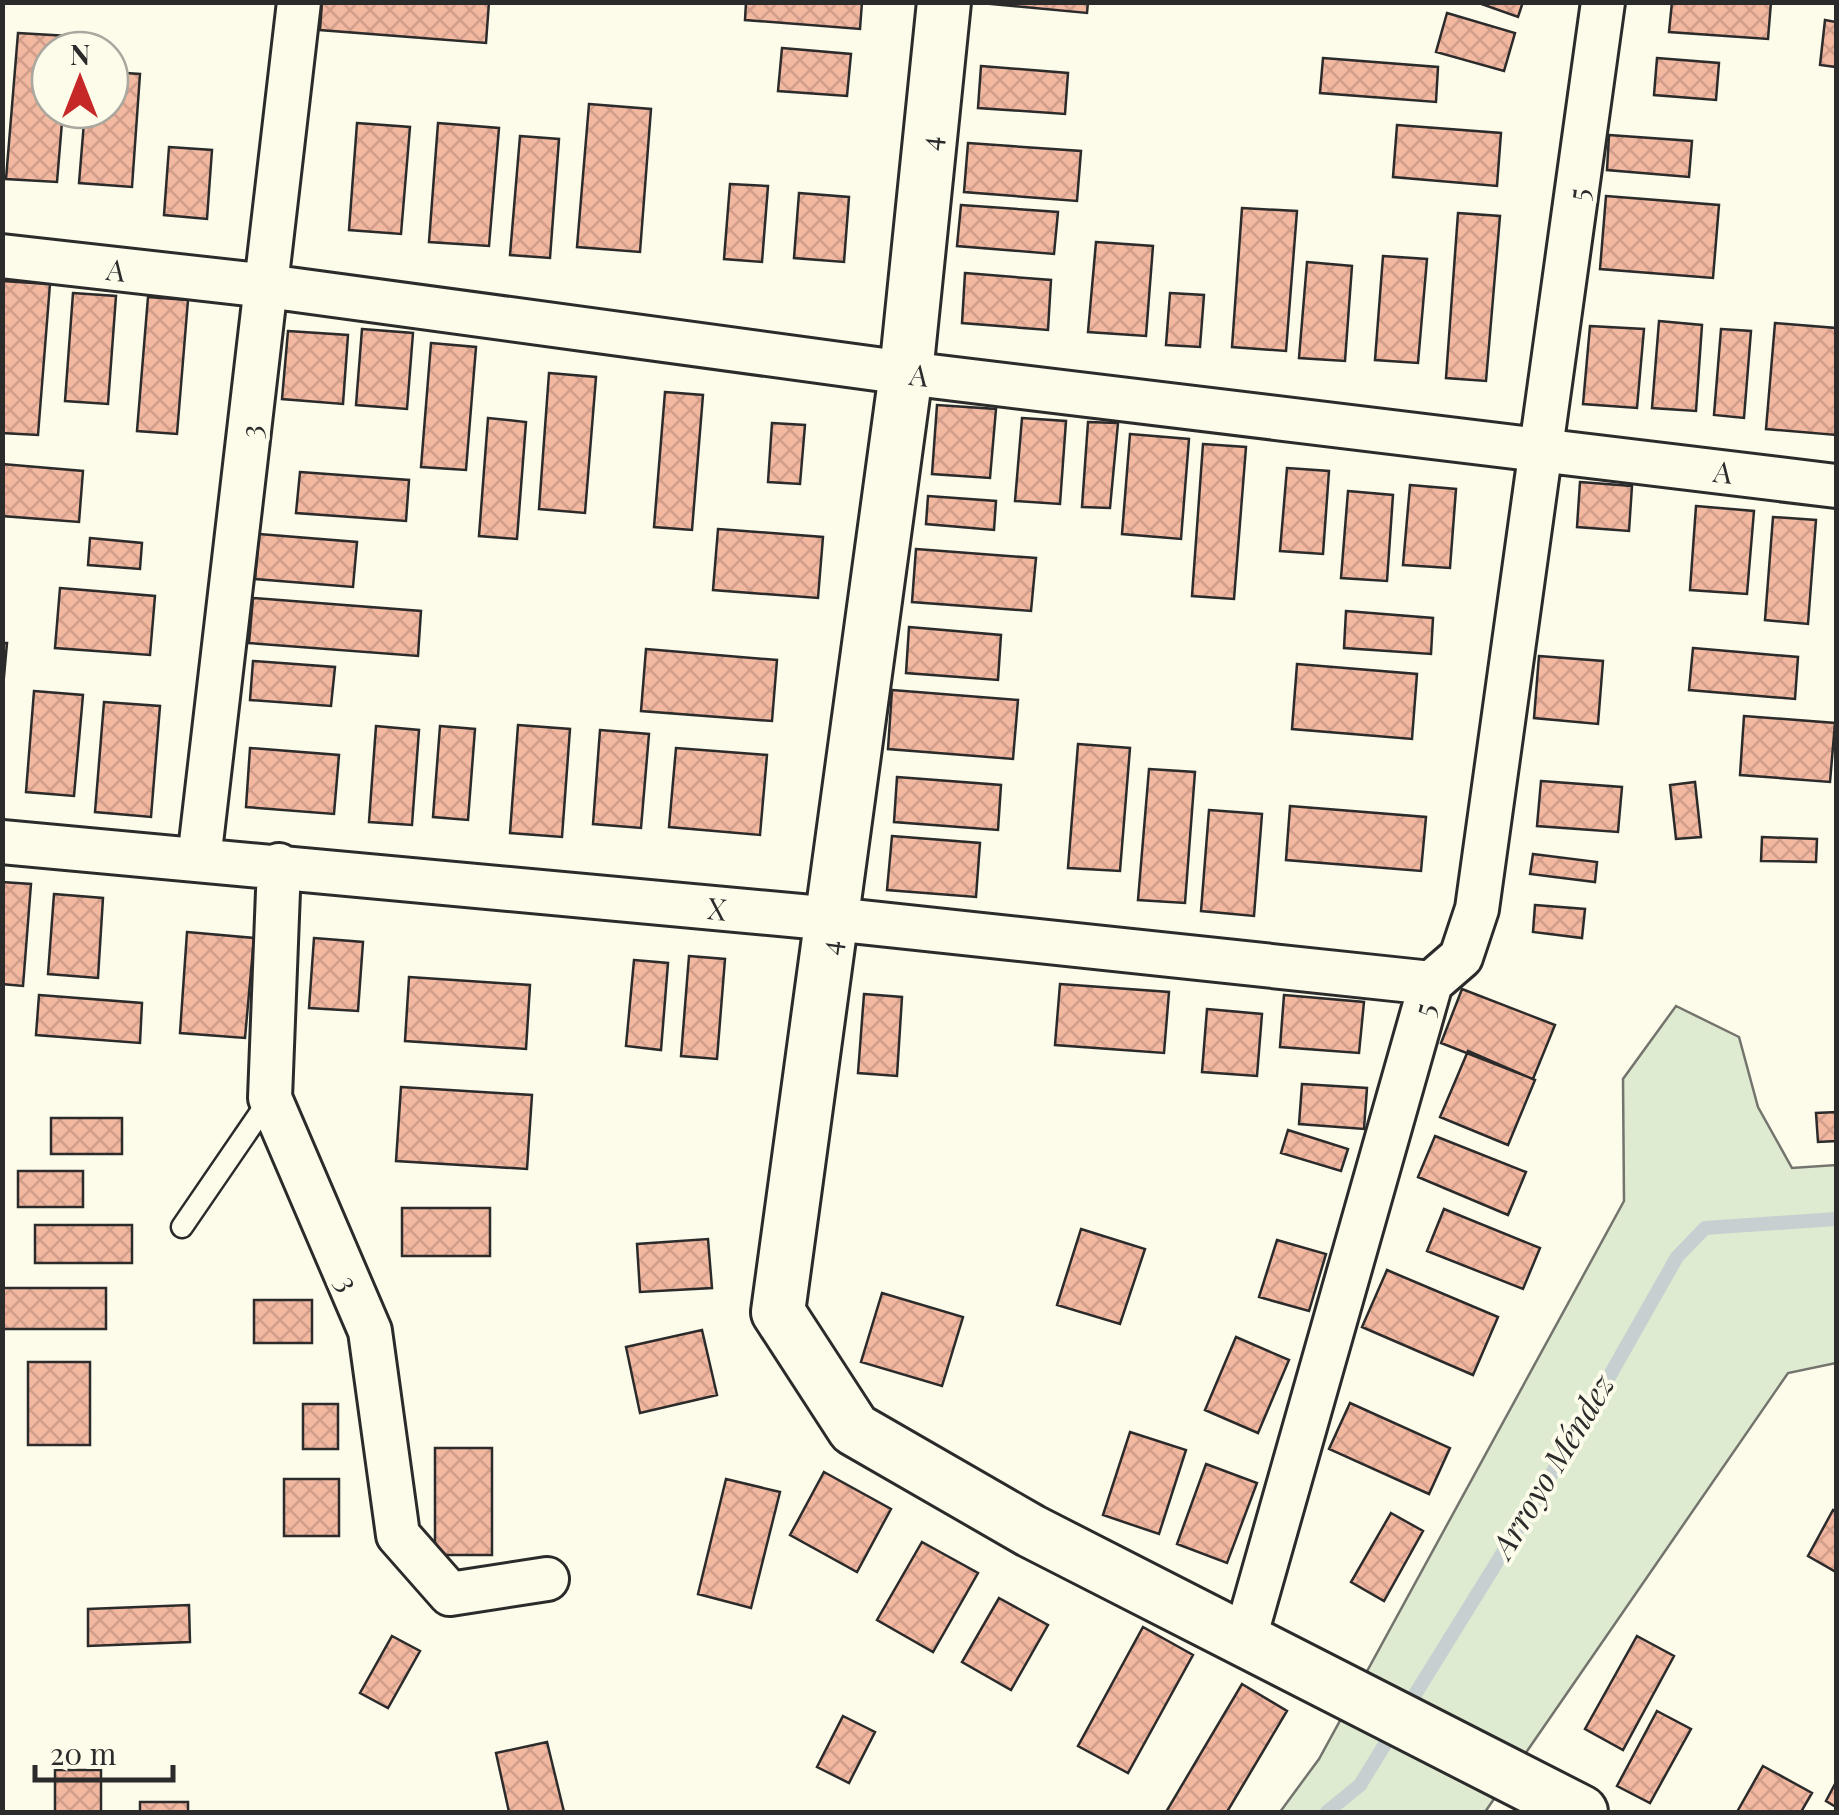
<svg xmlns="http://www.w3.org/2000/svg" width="1839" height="1815" font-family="'Playfair Display',serif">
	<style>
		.green { fill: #deebd1; stroke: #74746e; stroke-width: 2.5 }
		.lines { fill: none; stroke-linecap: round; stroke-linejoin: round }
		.stream { stroke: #c7d0d0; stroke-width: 14 }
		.building { fill: url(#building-cross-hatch); stroke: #2b2b2b; stroke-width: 2.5 }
		.service-casing { stroke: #2b2b2b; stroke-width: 25 }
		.minor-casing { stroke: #2b2b2b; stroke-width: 48 }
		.tertiary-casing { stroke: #2b2b2b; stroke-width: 58 }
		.service { stroke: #fdfbea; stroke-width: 20 }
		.minor { stroke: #fdfbea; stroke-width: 42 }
		.tertiary { stroke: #fdfbea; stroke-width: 52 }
		.labels { text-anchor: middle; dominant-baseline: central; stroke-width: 8; stroke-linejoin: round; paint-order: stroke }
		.street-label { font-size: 30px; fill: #2b2b2b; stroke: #fdfbea }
		.water-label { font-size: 32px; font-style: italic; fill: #2b2b2b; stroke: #fdfbea }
	</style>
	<defs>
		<pattern id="building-cross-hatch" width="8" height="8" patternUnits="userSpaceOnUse" patternTransform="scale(2.5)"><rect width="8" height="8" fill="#f2b8a0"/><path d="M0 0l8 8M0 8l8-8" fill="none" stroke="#d09e8a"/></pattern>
	</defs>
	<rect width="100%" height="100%" fill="#fdfbea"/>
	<path class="green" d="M 1676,1006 L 1739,1037 L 1758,1107 L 1792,1168 L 1836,1165 L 1836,1363 L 1788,1373 L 1485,1812 L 1280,1812 L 1319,1759 L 1624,1201 L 1623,1079 Z"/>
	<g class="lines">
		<path class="stream" d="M 1406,1709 L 1580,1428 L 1677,1257 L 1705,1228 L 1836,1219
			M 1327,1812 L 1360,1785 L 1395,1728"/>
	</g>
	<path class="building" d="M 322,2 L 489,2 L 486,43 L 320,30 Z
		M 746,2 L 862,2 L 860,29 L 745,20 Z
		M 970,2 L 1088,2 L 1087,13 Z
		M 1476,2 L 1523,2 L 1518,17 Z
		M 1672,2 L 1771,2 L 1768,39 L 1669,32 Z
		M 1447,13 L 1515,33 L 1504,71 L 1436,52 Z
		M 1825,20 L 1836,22 L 1836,67 L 1820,65 Z
		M 18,33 L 68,36 L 67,50 L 50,50 L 50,110 L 63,110 L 57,182 L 6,179 Z
		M 782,48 L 851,54 L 847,96 L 778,91 Z
		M 1323,58 L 1438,67 L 1436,102 L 1320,93 Z
		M 1657,58 L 1719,63 L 1716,100 L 1654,95 Z
		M 981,66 L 1068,73 L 1065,114 L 978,108 Z
		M 110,72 L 140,74 L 132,187 L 79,183 L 85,110 L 110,110 Z
		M 589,104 L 651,109 L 640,252 L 577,247 Z
		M 357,123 L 410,127 L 401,234 L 349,230 Z
		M 438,123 L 499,128 L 489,246 L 429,242 Z
		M 1397,125 L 1501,133 L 1497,186 L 1393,177 Z
		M 1609,135 L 1692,141 L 1689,177 L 1607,170 Z
		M 520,136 L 559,139 L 550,258 L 510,255 Z
		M 968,143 L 1081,151 L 1077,201 L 964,192 Z
		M 169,147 L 212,150 L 207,219 L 164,215 Z
		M 730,184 L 768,186 L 762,262 L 724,259 Z
		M 799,193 L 849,197 L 844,262 L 794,258 Z
		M 1606,196 L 1719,205 L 1713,278 L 1600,269 Z
		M 961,205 L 1058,212 L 1054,254 L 957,246 Z
		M 1242,208 L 1297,211 L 1286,351 L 1232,347 Z
		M 1458,213 L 1500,216 L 1486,381 L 1446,378 Z
		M 1096,242 L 1153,246 L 1146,336 L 1088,332 Z
		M 1383,256 L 1427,259 L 1418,363 L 1375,360 Z
		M 1307,262 L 1352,266 L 1345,361 L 1299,358 Z
		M 965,273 L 1051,280 L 1048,330 L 962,323 Z
		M 2,281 L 50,284 L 38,435 L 2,433 Z
		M 73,293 L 116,296 L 108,404 L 65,401 Z
		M 1170,293 L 1204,295 L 1200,347 L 1166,345 Z
		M 148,297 L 188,300 L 177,434 L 137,431 Z
		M 1659,321 L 1702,325 L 1696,411 L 1652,408 Z
		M 1775,323 L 1836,328 L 1836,435 L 1766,429 Z
		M 1590,326 L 1644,329 L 1637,408 L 1583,404 Z
		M 362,329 L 413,333 L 407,409 L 356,405 Z
		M 1721,329 L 1751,331 L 1744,418 L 1714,415 Z
		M 288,331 L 348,335 L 343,404 L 282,399 Z
		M 431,343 L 476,347 L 466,470 L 421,467 Z
		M 549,373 L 596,377 L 585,513 L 539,509 Z
		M 665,392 L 703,395 L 692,530 L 654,527 Z
		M 937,405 L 996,409 L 990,478 L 932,474 Z
		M 488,418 L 526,422 L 517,539 L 479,536 Z
		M 1022,418 L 1066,421 L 1060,504 L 1015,501 Z
		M 1088,422 L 1118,423 L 1110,508 L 1082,507 Z
		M 772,423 L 805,425 L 800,484 L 768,482 Z
		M 1130,434 L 1189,439 L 1181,539 L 1122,534 Z
		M 1203,444 L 1246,447 L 1234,599 L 1192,596 Z
		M 2,464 L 83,471 L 79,522 L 2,516 Z
		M 1287,468 L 1329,471 L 1323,554 L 1280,551 Z
		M 300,472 L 409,480 L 406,521 L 296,513 Z
		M 1580,482 L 1632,486 L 1629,531 L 1577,527 Z
		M 1410,485 L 1456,489 L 1450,568 L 1403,565 Z
		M 1348,491 L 1393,495 L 1387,581 L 1341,578 Z
		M 928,496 L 996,501 L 994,530 L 926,524 Z
		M 1696,506 L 1754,511 L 1747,594 L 1690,590 Z
		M 1773,517 L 1816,520 L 1808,624 L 1765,620 Z
		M 718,529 L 823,537 L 818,598 L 713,590 Z
		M 259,534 L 357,542 L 353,587 L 255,579 Z
		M 90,538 L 142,543 L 140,569 L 88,565 Z
		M 916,549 L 1036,558 L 1031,611 L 912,602 Z
		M 60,588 L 155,596 L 150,655 L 55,648 Z
		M 253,598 L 421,611 L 418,656 L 249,643 Z
		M 1346,611 L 1433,618 L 1431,654 L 1344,648 Z
		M 909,627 L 1001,635 L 998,680 L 906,673 Z
		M 2,643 L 7,643 L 2,699 Z
		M 1693,648 L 1798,657 L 1795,699 L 1689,690 Z
		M 646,649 L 777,660 L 772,721 L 641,711 Z
		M 1539,656 L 1603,661 L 1598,724 L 1534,718 Z
		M 253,661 L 335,667 L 331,706 L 250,700 Z
		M 1297,664 L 1417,674 L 1412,739 L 1292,729 Z
		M 892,690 L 1018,700 L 1013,759 L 888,749 Z
		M 34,691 L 83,695 L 74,796 L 26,792 Z
		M 104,702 L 160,706 L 151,817 L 95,812 Z
		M 1744,716 L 1835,723 L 1830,782 L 1740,775 Z
		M 518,725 L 570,729 L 562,837 L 510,833 Z
		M 376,726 L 419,730 L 412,825 L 369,822 Z
		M 440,726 L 475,729 L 468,820 L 433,817 Z
		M 600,730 L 649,734 L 641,828 L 593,824 Z
		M 1078,744 L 1130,748 L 1120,871 L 1068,868 Z
		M 250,748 L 339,755 L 334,814 L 246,807 Z
		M 676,748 L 767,755 L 760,835 L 669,827 Z
		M 1149,769 L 1195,772 L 1185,903 L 1138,900 Z
		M 897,777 L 1001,785 L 998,830 L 894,822 Z
		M 1541,781 L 1622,787 L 1618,832 L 1537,826 Z
		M 1695,782 L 1701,837 L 1676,839 L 1670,785 Z
		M 1290,806 L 1426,817 L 1421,871 L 1286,860 Z
		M 1209,810 L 1262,814 L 1254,916 L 1201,911 Z
		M 892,836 L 980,843 L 976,897 L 887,890 Z
		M 1762,837 L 1817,839 L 1816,862 L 1761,861 Z
		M 1533,854 L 1597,862 L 1595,882 L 1530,874 Z
		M 2,882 L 31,884 L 23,986 L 2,984 Z
		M 54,894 L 103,898 L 98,978 L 48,974 Z
		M 1535,905 L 1585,909 L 1582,938 L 1533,932 Z
		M 187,932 L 254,938 L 245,1038 L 180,1033 Z
		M 314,938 L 363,942 L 358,1011 L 309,1008 Z
		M 689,956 L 725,959 L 717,1059 L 681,1056 Z
		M 634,960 L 668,963 L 661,1050 L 626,1046 Z
		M 409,977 L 530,985 L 526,1049 L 405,1041 Z
		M 1060,984 L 1169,992 L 1164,1053 L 1055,1045 Z
		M 1462,989 L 1555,1025 L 1533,1079 L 1441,1043 Z
		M 864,994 L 902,997 L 897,1076 L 858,1073 Z
		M 39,995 L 142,1003 L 140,1043 L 36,1035 Z
		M 1284,995 L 1364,1002 L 1359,1053 L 1280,1047 Z
		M 1207,1009 L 1262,1014 L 1257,1076 L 1202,1072 Z
		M 1468,1051 L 1535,1080 L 1508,1145 L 1440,1117 Z
		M 1302,1084 L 1367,1088 L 1364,1129 L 1299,1124 Z
		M 401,1087 L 532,1095 L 527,1169 L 396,1161 Z
		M 1836,1112 L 1836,1141 L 1818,1142 L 1816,1113 Z
		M 51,1118 L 122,1118 L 122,1154 L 51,1154 Z
		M 1288,1130 L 1348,1149 L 1341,1171 L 1281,1153 Z
		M 1435,1136 L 1526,1172 L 1508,1215 L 1418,1177 Z
		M 18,1171 L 83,1171 L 83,1207 L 18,1207 Z
		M 402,1208 L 490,1208 L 490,1256 L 402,1256 Z
		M 1444,1209 L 1540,1248 L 1523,1289 L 1427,1251 Z
		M 35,1225 L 132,1225 L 132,1263 L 35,1263 Z
		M 1081,1229 L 1145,1249 L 1120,1324 L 1057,1305 Z
		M 708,1239 L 712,1288 L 640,1292 L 637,1244 Z
		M 1277,1240 L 1326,1254 L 1309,1311 L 1259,1297 Z
		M 1387,1270 L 1498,1317 L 1473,1375 L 1362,1327 Z
		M 2,1288 L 106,1288 L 106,1329 L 2,1329 Z
		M 882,1293 L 963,1317 L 942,1386 L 861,1362 Z
		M 254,1300 L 312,1300 L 312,1343 L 254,1343 Z
		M 702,1330 L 717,1395 L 640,1413 L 626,1347 Z
		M 1236,1337 L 1289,1360 L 1258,1433 L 1205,1410 Z
		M 28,1362 L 90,1362 L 90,1445 L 28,1445 Z
		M 1350,1403 L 1450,1448 L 1429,1494 L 1329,1449 Z
		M 303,1404 L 338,1404 L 338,1449 L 303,1449 Z
		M 1130,1432 L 1186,1450 L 1159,1534 L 1103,1515 Z
		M 435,1448 L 492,1448 L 492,1555 L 435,1555 Z
		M 1206,1464 L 1257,1483 L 1227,1563 L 1177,1544 Z
		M 824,1472 L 891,1509 L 857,1572 L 790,1535 Z
		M 284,1479 L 339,1479 L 339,1536 L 284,1536 Z
		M 726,1479 L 780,1492 L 751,1608 L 698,1594 Z
		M 1833,1510 L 1836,1512 L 1836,1572 L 1808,1556 Z
		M 1391,1513 L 1423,1531 L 1384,1601 L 1351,1582 Z
		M 922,1542 L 978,1573 L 933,1652 L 877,1620 Z
		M 999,1598 L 1048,1625 L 1011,1690 L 962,1662 Z
		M 189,1605 L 190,1642 L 88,1646 L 88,1609 Z
		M 1143,1627 L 1193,1655 L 1128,1773 L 1078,1746 Z
		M 392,1636 L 420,1651 L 388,1708 L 360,1693 Z
		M 1637,1636 L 1674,1656 L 1623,1750 L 1585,1729 Z
		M 1242,1684 L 1287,1711 L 1227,1812 L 1166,1812 Z
		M 1657,1711 L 1691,1729 L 1650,1803 L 1617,1786 Z
		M 843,1716 L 875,1732 L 849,1783 L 817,1767 Z
		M 547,1742 L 564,1812 L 509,1812 L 496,1753 Z
		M 1763,1766 L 1812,1793 L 1801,1812 L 1737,1812 Z
		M 55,1770 L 101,1770 L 101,1812 L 55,1812 Z
		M 1836,1782 L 1836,1807 L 1826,1801 Z
		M 140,1802 L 188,1802 L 188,1812 L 140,1812 Z"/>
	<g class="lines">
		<defs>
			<path id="service" d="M 182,1227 L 269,1100"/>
			<path id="minor" d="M 2,256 L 267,286 L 906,373 L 1836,486
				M 2,842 L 833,919 L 1431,983
				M 199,860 L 299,2
				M 279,865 L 270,1098 L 370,1331 L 398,1535 L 450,1594 L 547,1579
				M 1245,1638 L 1431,983 L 1461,957 L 1477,909 L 1603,2"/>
			<path id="tertiary" d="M 944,2 L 906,373 L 778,1312 L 854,1429 L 1031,1531 L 1581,1812"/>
		</defs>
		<use href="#service" class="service-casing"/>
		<use href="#minor" class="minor-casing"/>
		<use href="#tertiary" class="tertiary-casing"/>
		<use href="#service" class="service"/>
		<use href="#minor" class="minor"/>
		<use href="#tertiary" class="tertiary"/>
	</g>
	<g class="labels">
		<g class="street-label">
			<text transform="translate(929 143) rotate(-84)">4</text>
			<text transform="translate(1577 194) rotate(-82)">5</text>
			<text transform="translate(116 269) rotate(7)">A</text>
			<text transform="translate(919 374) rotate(7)">A</text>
			<text transform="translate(250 431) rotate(-83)">3</text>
			<text transform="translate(1723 471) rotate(7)">A</text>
			<text transform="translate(717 908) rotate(6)">X</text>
			<text transform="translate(829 947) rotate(-82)">4</text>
			<text transform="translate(1423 1009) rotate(-74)">5</text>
			<text transform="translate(349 1283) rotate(67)">3</text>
		</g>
		<g class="water-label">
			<text transform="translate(1551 1465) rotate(-59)">Arroyo Méndez</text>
		</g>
	</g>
	<rect width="1839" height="1815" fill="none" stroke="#2b2b2b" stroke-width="10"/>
	<g transform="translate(80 80)"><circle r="48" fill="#fdfbea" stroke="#a9a89e" stroke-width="2.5"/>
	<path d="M0-8L18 38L0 25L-18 38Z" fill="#c62828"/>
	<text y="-15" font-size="28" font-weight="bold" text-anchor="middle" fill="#2b2b2b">N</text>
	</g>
	<path d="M35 1765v15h138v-15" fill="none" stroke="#2b2b2b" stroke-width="5"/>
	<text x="50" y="1765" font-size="30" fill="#2b2b2b" stroke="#fdfbea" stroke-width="8" paint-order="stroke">20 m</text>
</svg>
